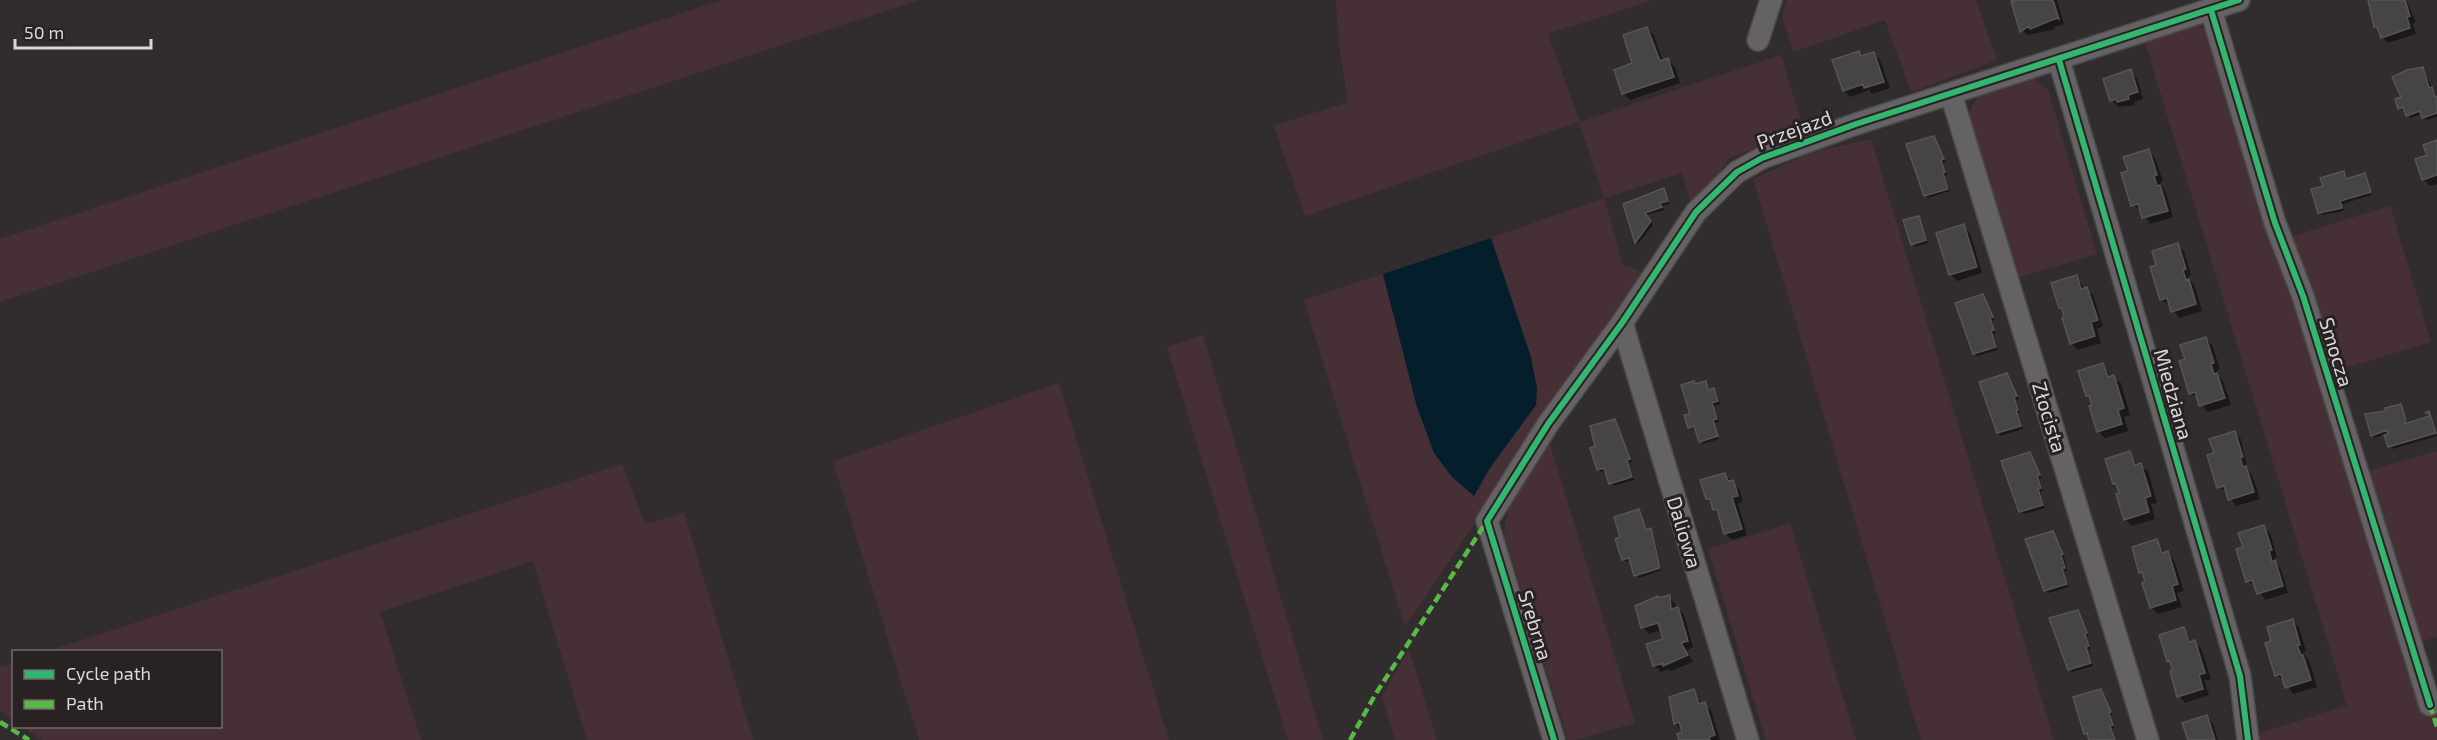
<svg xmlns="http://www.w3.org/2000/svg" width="2437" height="740" font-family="'Exo 2',sans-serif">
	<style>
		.green { fill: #473035 }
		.water { fill: #041f2b }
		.shadow { fill: #0007 }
		.building { fill: #474445; stroke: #565454; stroke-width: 1.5 }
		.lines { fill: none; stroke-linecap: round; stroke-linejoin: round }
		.minor-casing { stroke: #4b4849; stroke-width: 24 }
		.minor { stroke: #646262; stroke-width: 21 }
		.quiet { stroke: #58b947; stroke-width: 4.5; stroke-dasharray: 9 4.5; stroke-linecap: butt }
		.cycleway-casing { stroke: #282223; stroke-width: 10 }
		.cycleway { stroke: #33b770; stroke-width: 6 }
		.labels { text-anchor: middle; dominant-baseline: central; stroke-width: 6; stroke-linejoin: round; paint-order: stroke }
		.street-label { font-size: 20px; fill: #dbd7d8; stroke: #282223 }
	</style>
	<rect width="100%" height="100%" fill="#312d2e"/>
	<path class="green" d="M 722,0 L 919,0 L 0,302 L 0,239 Z
		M 1336,0 L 1653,0 L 1548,34 L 1580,122 L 1781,55 L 1804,131 L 1729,158 L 1711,185 L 1690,201 L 1682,173 L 1604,198 L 1623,266 L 1636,269 L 1643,274 L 1405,627 L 1304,300 L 1383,274 L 1417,407 L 1434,453 L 1474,495 L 1489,468 L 1536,405 L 1537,388 L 1518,318 L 1491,238 L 1604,198 L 1579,122 L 1305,216 L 1274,126 L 1348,102 L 1339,46 Z
		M 1787,0 L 1976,0 L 1997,60 L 1911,92 L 1885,20 L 1793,52 L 1782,16 Z
		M 2194,23 L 2208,31 L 2291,278 L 2425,716 L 2437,713 L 2437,740 L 2256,740 L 2255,735 L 2347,705 L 2144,39 Z
		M 2033,78 L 2048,90 L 2097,254 L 2013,279 L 1969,124 L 1971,109 L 1978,96 Z
		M 1871,139 L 2054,740 L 1921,740 L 1753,179 L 1808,154 Z
		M 2390,206 L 2431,342 L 2335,371 L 2293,236 Z
		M 1203,335 L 1323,740 L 1288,740 L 1167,347 Z
		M 1059,383 L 1169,740 L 919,740 L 833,461 Z
		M 1548,438 L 1635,723 L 1576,740 L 1568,740 L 1504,534 L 1509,500 Z
		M 2437,451 L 2437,637 L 2421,641 L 2365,472 Z
		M 622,464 L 645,524 L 684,513 L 753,740 L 587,740 L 533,561 L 380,612 L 421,740 L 42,740 L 22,727 L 220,726 L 220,652 L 48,651 Z
		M 1790,523 L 1856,740 L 1766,740 L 1708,549 Z
		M 1409,649 L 1437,740 L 1395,740 L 1382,696 Z
		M 13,663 L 14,663 L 13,721 L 0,711 L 0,667 Z"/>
	<path class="water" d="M 1491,238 L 1531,357 L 1537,388 L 1536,405 L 1490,468 L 1474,496 L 1452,477 L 1434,453 L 1417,407 L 1383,274 Z"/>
	<path class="shadow" d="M 2020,0 L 2057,0 L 2064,24 L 2054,27 L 2055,29 L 2028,35 L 2021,29 Z
		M 2370,0 L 2406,0 L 2416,22 L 2413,24 L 2416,34 L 2388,43 L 2382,37 Z
		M 1647,29 L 1654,35 L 1663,62 L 1668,60 L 1675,67 L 1680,83 L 1630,100 L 1623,93 Z
		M 1859,52 L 1863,57 L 1873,53 L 1880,60 L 1890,88 L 1872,94 L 1869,90 L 1850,97 L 1844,90 Z
		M 2423,69 L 2437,98 L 2437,117 L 2426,120 L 2422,114 L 2410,118 L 2406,110 L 2400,108 L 2403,98 Z
		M 2130,71 L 2137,78 L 2143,99 L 2134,102 L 2135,105 L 2118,107 L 2112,100 Z
		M 1934,137 L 1946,162 L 1943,163 L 1947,175 L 1945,176 L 1950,191 L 1928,198 L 1925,195 Z
		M 2437,142 L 2437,184 L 2430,186 L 2423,179 L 2428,156 Z
		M 2149,151 L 2155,158 L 2163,181 L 2160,182 L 2166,193 L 2173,217 L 2150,224 L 2141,211 L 2133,205 L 2130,172 Z
		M 2343,173 L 2348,180 L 2364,175 L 2372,195 L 2342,204 L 2344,211 L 2323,215 L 2320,212 L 2325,187 Z
		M 1663,190 L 1670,204 L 1662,206 L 1664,210 L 1647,215 L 1653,225 L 1638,244 L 1625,205 Z
		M 1918,217 L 1928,243 L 1915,247 L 1912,244 Z
		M 1963,226 L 1970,233 L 1982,273 L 1957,281 L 1950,274 Z
		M 2177,245 L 2184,251 L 2191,275 L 2188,276 L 2195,287 L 2202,311 L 2179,318 L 2170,305 L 2161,299 Z
		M 2076,276 L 2085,289 L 2093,295 L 2103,326 L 2097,329 L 2101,343 L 2077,350 L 2071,343 L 2065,312 L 2060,308 Z
		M 1982,296 L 1994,320 L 1992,321 L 1996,333 L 1993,334 L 1998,350 L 1977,356 L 1974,353 Z
		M 2206,339 L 2212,345 L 2220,369 L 2217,370 L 2219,376 L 2223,381 L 2231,405 L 2207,412 L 2199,399 L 2190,393 L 2187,360 Z
		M 2103,365 L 2112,378 L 2121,383 L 2130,415 L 2124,417 L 2128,431 L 2105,438 L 2098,431 L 2092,400 L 2087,396 Z
		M 2006,375 L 2019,399 L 2016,400 L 2020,413 L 2018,413 L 2023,429 L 2001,436 L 1998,433 Z
		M 1705,382 L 1710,391 L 1714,390 L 1717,393 L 1720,404 L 1714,406 L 1719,422 L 1714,423 L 1719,439 L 1703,444 L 1696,429 L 1690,427 L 1696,385 Z
		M 2400,405 L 2408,424 L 2430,418 L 2437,436 L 2393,449 L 2386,434 L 2375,438 L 2372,435 L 2387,412 Z
		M 1614,420 L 1632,462 L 1629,463 L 1634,480 L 1613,486 L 1606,470 L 1601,472 L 1598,469 L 1597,447 Z
		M 2235,433 L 2241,439 L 2248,471 L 2252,475 L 2260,499 L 2236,506 L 2228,493 L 2219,487 L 2216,454 Z
		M 2029,453 L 2042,478 L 2039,479 L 2043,491 L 2040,492 L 2045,508 L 2024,514 L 2021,511 Z
		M 2130,453 L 2139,466 L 2148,471 L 2157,503 L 2151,504 L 2155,519 L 2132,526 L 2125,519 L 2119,488 L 2114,484 Z
		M 1725,475 L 1739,488 L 1743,502 L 1738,504 L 1747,535 L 1732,540 L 1725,533 L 1720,515 L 1708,499 Z
		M 1639,511 L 1647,531 L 1653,533 L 1662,570 L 1639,578 L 1631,560 L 1626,562 L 1623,559 L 1622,538 Z
		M 2263,527 L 2270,533 L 2277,557 L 2275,558 L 2277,564 L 2281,569 L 2288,593 L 2265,600 L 2256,587 L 2248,581 L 2244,548 Z
		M 2053,533 L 2062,547 L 2067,570 L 2064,571 L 2069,587 L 2048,593 L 2045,590 Z
		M 2157,541 L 2165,554 L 2174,560 L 2184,591 L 2177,593 L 2182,607 L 2158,614 L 2152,608 L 2145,577 L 2141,572 Z
		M 1669,597 L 1684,615 L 1693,647 L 1687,650 L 1693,662 L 1671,671 L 1669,669 L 1661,672 L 1654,665 L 1665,640 L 1662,630 L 1649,634 L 1643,627 L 1645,601 Z
		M 2077,611 L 2089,636 L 2087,637 L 2091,649 L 2088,650 L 2093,666 L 2072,672 L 2069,669 Z
		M 2292,621 L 2299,627 L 2306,651 L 2303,652 L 2310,663 L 2317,687 L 2293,694 L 2285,681 L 2276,675 L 2273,642 Z
		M 2184,629 L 2192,642 L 2201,648 L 2211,679 L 2204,681 L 2209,695 L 2185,703 L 2179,696 L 2174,671 L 2168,660 Z
		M 2101,690 L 2113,715 L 2111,715 L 2114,728 L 2112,728 L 2116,740 L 2090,740 Z
		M 1694,691 L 1702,704 L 1711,710 L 1720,740 L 1680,740 L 1684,733 L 1675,723 Z
		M 2207,717 L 2213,724 L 2218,740 L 2189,740 Z"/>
	<path class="building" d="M 2015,0 L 2053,0 L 2059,19 L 2057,18 L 2030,29 L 2029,26 L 2020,32 L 2011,1 Z
		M 2368,0 L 2405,0 L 2410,16 L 2407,17 L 2410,28 L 2381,38 L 2377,27 L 2374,27 Z
		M 1647,27 L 1660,61 L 1668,58 L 1674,77 L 1622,94 L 1614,70 L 1632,63 L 1623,35 Z
		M 1859,51 L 1861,56 L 1874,52 L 1884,82 L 1864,88 L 1863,84 L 1843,91 L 1832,60 Z
		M 2423,67 L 2429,88 L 2432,87 L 2435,97 L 2437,96 L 2437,113 L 2422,118 L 2420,111 L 2406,116 L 2403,107 L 2398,109 L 2395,99 L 2401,97 L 2392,77 L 2407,70 Z
		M 2131,69 L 2138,92 L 2128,95 L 2129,99 L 2117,102 L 2116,99 L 2110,101 L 2103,79 Z
		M 1934,136 L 1944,159 L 1941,160 L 1945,172 L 1943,173 L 1948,189 L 1924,196 L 1906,144 Z
		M 2437,140 L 2437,175 L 2422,180 L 2415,159 L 2427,155 L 2423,145 Z
		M 2149,149 L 2157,175 L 2154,176 L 2157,186 L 2160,185 L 2168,211 L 2142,218 L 2138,204 L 2131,206 L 2121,173 L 2128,171 L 2123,157 Z
		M 2344,171 L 2346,179 L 2365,173 L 2371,192 L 2340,201 L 2342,208 L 2318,213 L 2311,189 L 2323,186 L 2320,178 Z
		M 1664,188 L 1668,201 L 1660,203 L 1662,207 L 1645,213 L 1651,221 L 1635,243 L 1623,204 Z
		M 1919,216 L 1926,240 L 1911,245 L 1903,220 Z
		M 1964,224 L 1977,267 L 1949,275 L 1936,233 Z
		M 2178,243 L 2186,269 L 2183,270 L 2186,280 L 2189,279 L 2196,304 L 2171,312 L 2167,298 L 2160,300 L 2150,267 L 2156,265 L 2152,251 Z
		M 2077,275 L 2081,289 L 2087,287 L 2098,320 L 2091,322 L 2095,336 L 2070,344 L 2062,318 L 2064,317 L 2062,308 L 2059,308 L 2051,283 Z
		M 1983,294 L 1993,317 L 1990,318 L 1994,330 L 1991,331 L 1996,347 L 1973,354 L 1955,303 Z
		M 2206,337 L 2214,363 L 2211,364 L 2214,374 L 2217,373 L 2225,398 L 2199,406 L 2195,392 L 2189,394 L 2179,361 L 2185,359 L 2180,345 Z
		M 2103,363 L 2108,377 L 2114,375 L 2124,408 L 2118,410 L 2122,424 L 2097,432 L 2089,406 L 2092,405 L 2089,396 L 2086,396 L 2078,371 Z
		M 2007,373 L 2017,396 L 2014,397 L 2018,410 L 2016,410 L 2021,426 L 1997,433 L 1979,382 Z
		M 1694,381 L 1695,384 L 1706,381 L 1708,390 L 1714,388 L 1718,401 L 1712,403 L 1717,419 L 1713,420 L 1718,436 L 1699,442 L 1694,426 L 1688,428 L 1684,415 L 1690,414 L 1681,385 Z
		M 2401,404 L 2406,420 L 2404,424 L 2430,416 L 2428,413 L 2425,413 L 2429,411 L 2436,433 L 2388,447 L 2384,435 L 2388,434 L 2387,430 L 2371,436 L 2365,414 L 2386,411 L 2385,408 Z
		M 1615,419 L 1630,459 L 1627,460 L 1632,477 L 1609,484 L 1604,468 L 1597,470 L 1590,448 L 1595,446 L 1590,426 Z
		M 2235,431 L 2243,457 L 2240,457 L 2243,467 L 2246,466 L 2254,492 L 2228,500 L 2224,486 L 2217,488 L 2207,455 L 2214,453 L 2209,439 Z
		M 2130,451 L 2135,465 L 2141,463 L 2151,496 L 2145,498 L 2149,512 L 2124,520 L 2116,494 L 2119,493 L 2116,484 L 2113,484 L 2105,459 Z
		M 2030,452 L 2040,475 L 2037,476 L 2041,488 L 2038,489 L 2043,505 L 2019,512 L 2001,461 Z
		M 1725,473 L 1728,481 L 1733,480 L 1736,488 L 1738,496 L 1732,497 L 1742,529 L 1724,534 L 1717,509 L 1713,510 L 1710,499 L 1706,499 L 1700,480 Z
		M 1639,509 L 1646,530 L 1651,528 L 1660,568 L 1634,576 L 1629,558 L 1622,560 L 1615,539 L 1620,537 L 1614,517 Z
		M 2264,525 L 2272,550 L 2269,551 L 2272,562 L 2275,560 L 2283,586 L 2257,594 L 2252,580 L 2246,582 L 2236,549 L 2243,547 L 2238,533 Z
		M 2053,531 L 2063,554 L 2061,555 L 2065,568 L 2062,568 L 2067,584 L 2044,591 L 2025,539 Z
		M 2157,539 L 2162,553 L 2168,551 L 2178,584 L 2172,586 L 2176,600 L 2150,608 L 2142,583 L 2145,582 L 2142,572 L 2139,573 L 2132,547 Z
		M 1670,595 L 1671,609 L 1678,607 L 1688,641 L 1681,643 L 1688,655 L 1663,666 L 1663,663 L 1653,666 L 1646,644 L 1663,639 L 1658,623 L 1641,628 L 1635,606 L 1658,596 L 1658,598 Z
		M 2078,610 L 2087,633 L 2085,634 L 2089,646 L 2086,647 L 2091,663 L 2068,670 L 2049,618 Z
		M 2293,619 L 2300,645 L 2297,645 L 2301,655 L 2303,655 L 2311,680 L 2285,688 L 2281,674 L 2275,676 L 2265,643 L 2271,641 L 2267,627 Z
		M 2184,627 L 2189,642 L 2195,640 L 2205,673 L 2199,675 L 2203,689 L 2177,697 L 2170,671 L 2173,670 L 2169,660 L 2167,661 L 2159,635 Z
		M 1694,689 L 1699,704 L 1705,702 L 1715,735 L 1709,737 L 1710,740 L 1679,740 L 1677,734 L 1682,732 L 1679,722 L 1674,724 L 1669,697 Z
		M 2101,689 L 2111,712 L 2109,713 L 2113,725 L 2110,726 L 2115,740 L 2089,740 L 2087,733 L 2084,734 L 2073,697 Z
		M 2207,715 L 2215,740 L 2188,740 L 2182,723 Z"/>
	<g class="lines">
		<defs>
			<path id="minor" d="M 2211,10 L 2275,223 L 2303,296 L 2430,705
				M 1758,40 L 1771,0
				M 2059,60 L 2240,676 L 2248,740
				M 1951,94 L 2148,740
				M 1622,323 L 1748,740
				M 1554,740 L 1487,521 L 1548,424 L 1622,323 L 1696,212 L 1737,172 L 1762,158 L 1856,124 L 2239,0"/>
		</defs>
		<use href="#minor" class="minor-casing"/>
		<use href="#minor" class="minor"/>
		<path class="quiet" d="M 2430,705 L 2437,727
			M 0,722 L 29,740
			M 1350,740 L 1375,695 L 1487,521"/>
		<defs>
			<path id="cycleway" d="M 2211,10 L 2275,223 L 2303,296 L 2430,705
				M 2059,60 L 2240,676 L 2248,740
				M 1554,740 L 1487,521 L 1548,424 L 1622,323 L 1696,212 L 1737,172 L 1762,158 L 1856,124 L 2239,0"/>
		</defs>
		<use href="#cycleway" class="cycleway-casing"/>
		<use href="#cycleway" class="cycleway"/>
	</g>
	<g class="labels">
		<g class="street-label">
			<text transform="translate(1794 129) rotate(-20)">Przejazd</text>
			<text transform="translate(2337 352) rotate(73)">Smocza</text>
			<text transform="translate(2174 394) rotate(74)">Miedziana</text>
			<text transform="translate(2050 417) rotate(73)">Złocista</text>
			<text transform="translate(1685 532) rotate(73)">Daliowa</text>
			<text transform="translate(1536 625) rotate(73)">Srebrna</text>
		</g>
	</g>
	<rect x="12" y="650" width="210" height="78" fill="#282223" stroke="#706a6b" stroke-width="1.5"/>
	<rect x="24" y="670" width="30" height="9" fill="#33b770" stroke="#706a6b" stroke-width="1.5"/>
	<text x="66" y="680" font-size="18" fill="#dbd7d8">Cycle path</text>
	<rect x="24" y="700" width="30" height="9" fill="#58b947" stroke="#706a6b" stroke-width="1.5"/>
	<text x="66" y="710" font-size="18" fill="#dbd7d8">Path</text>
	<path d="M15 39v9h136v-9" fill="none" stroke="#dbd7d8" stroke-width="3"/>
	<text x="24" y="39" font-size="18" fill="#dbd7d8" stroke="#282223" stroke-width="4.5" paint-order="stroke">50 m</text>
</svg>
